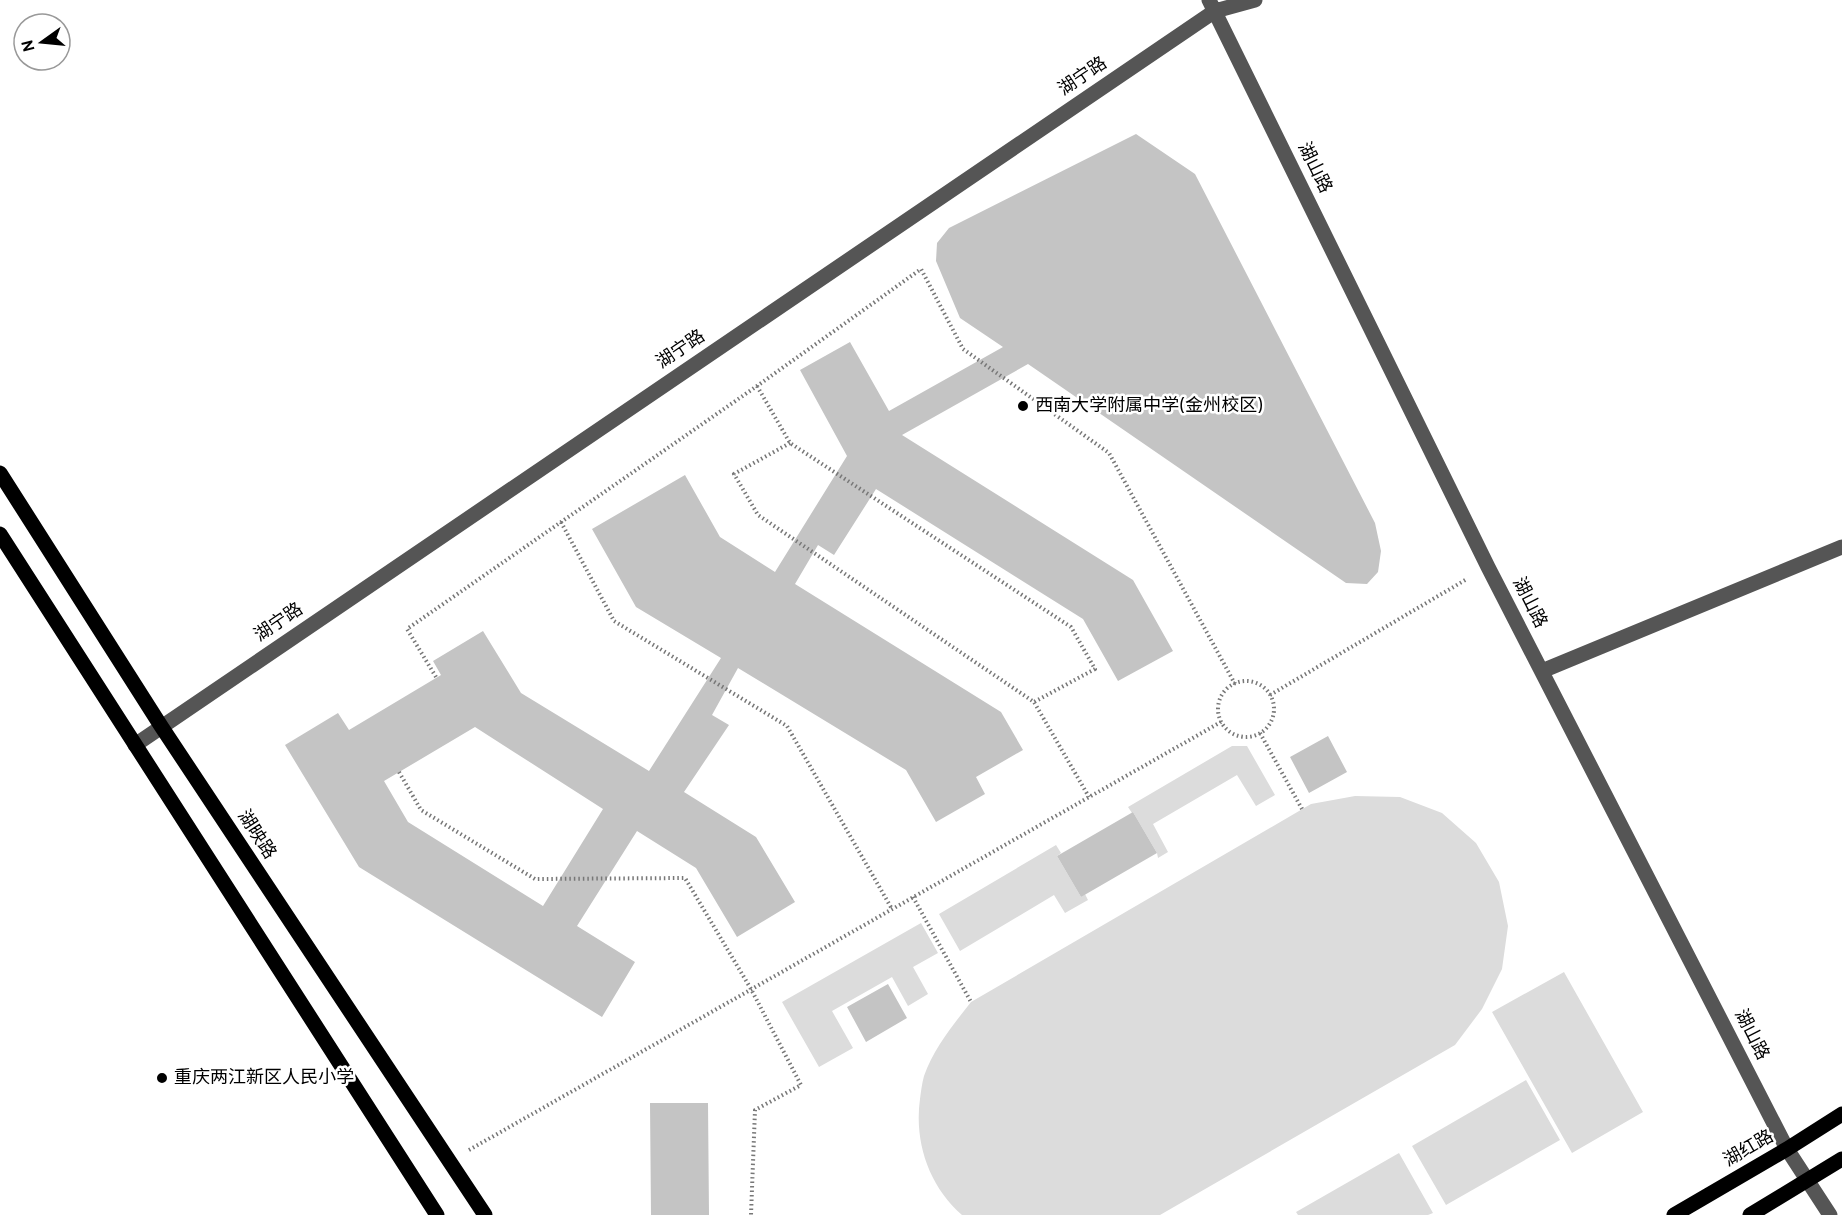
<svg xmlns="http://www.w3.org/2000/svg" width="1842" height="1215" font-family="Overpass,'Noto Sans SC',sans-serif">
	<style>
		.green { fill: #dcdcdc }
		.building { fill: #c4c4c4; fill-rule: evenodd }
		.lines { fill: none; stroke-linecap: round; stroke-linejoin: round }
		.path { stroke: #777; stroke-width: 4; stroke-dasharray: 1.5 3; stroke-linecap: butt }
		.minor { stroke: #555; stroke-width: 15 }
		.major { stroke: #000; stroke-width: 15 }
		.poi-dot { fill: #000; stroke: #fff; stroke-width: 2 }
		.labels { text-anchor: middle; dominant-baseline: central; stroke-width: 5; stroke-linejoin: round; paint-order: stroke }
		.street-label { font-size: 18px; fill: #000; stroke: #fff }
		.poi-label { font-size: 18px; fill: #000; stroke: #fff; text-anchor: start }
	</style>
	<rect width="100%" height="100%" fill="#fff"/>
	<path class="green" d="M 1232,746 L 1247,746 L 1275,795 L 1256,806 L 1237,775 L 1153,824 L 1168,852 L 1158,858 L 1157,853 L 1133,812 L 1132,813 L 1128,807 Z
		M 1355,796 L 1400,797 L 1442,813 L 1476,843 L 1499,882 L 1508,926 L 1502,969 L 1482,1009 L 1455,1045 L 1160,1215 L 962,1215 C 929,1186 914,1142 920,1099 C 921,1091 922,1083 924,1076 C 934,1048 953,1025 971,1002 L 1311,804 Z
		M 1056,845 L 1061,853 L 1057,856 L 1081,897 L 1085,894 L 1088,900 L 1065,913 L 1054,895 L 960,951 L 939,914 Z
		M 921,923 L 938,953 L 913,967 L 928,994 L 908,1006 L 892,977 L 832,1011 L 853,1048 L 819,1067 L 782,1002 Z
		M 1564,972 L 1643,1112 L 1572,1153 L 1492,1012 Z
		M 1526,1080 L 1560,1140 L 1446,1205 L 1412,1146 Z
		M 1399,1153 L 1433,1213 L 1428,1215 L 1298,1215 L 1296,1212 Z"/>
	<path class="building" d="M 1136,134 L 1195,174 L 1375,523 L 1381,551 L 1378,572 L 1367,584 L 1346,583 L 1028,364 L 902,435 L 1133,580 L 1173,651 L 1118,681 L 1083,619 L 876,489 L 834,555 L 818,545 L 795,584 L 1001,712 L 1023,750 L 976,777 L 985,794 L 936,822 L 906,770 L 738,668 L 712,715 L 729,725 L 684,792 L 756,837 L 795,902 L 737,937 L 696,868 L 637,831 L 577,926 L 635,962 L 602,1017 L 359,867 L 285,745 L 338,713 L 349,730 L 441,675 L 433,661 L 483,631 L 521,693 L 649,771 L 721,658 L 636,607 L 592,529 L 685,475 L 720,537 L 775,572 L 847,456 L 800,370 L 850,342 L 889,411 L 1003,347 L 960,318 L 936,261 L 937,243 L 949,228 ZM 475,727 L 603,809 L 543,906 L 408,822 L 384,781 Z
		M 1328,736 L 1347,772 L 1309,793 L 1290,757 Z
		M 1133,812 L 1157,853 L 1081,897 L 1057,856 Z
		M 888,984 L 907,1018 L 866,1042 L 847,1007 Z
		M 650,1103 L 708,1103 L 709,1215 L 651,1215 Z"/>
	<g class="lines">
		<path class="path" d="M 757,386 L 790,443 L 1071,627 L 1095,669 L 1034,702
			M 790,443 L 734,474 L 758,515 L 1034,702 L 1089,797
			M 561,522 L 614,621 L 787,726 L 892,909
			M 436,677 L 407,629 L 757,386 L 921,269 L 963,349 L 1109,453 L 1235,684
			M1218 709a28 28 0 1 1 56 0a28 28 0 1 1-56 0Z
			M 1270,695 L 1467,579
			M 1260,733 L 1302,809
			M 399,772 L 421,810 L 535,879 L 685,878 L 751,989 L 801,1085 L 755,1110 L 751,1215
			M 913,897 L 971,1002
			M 469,1150 L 1221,722"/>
		<path class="minor" d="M 1209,0 L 1488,567 L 1787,1149 L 1830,1215
			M 1542,671 L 1842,547
			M 135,745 L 1215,11 L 1255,0"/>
		<path class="major" d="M 0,473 L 161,726 L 485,1215
			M 0,534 L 437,1215
			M 1674,1215 L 1787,1149 L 1842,1114
			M 1750,1215 L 1842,1159"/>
	</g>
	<g class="poi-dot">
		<circle cx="1023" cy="406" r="6"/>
		<circle cx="162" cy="1078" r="6"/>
	</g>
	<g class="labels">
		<g class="street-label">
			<text transform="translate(1083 77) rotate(-34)">湖宁路</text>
			<text transform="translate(1314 168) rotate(64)">湖山路</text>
			<text transform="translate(681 350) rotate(-34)">湖宁路</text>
			<text transform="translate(1529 603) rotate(63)">湖山路</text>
			<text transform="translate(279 623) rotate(-34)">湖宁路</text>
			<text transform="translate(256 835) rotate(57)">湖映路</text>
			<text transform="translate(1751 1035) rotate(63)">湖山路</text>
			<text transform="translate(1749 1149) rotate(-30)">湖红路</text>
		</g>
		<g class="poi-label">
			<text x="1035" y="406">西南大学附属中学(金州校区)</text>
			<text x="174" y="1078">重庆两江新区人民小学</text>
		</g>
	</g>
	<g transform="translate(42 42) rotate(255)"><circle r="28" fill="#ffffff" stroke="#999999" stroke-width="1.5"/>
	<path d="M0-4.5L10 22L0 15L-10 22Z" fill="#000000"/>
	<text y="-9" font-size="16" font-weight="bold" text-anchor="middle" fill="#000000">N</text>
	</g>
</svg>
